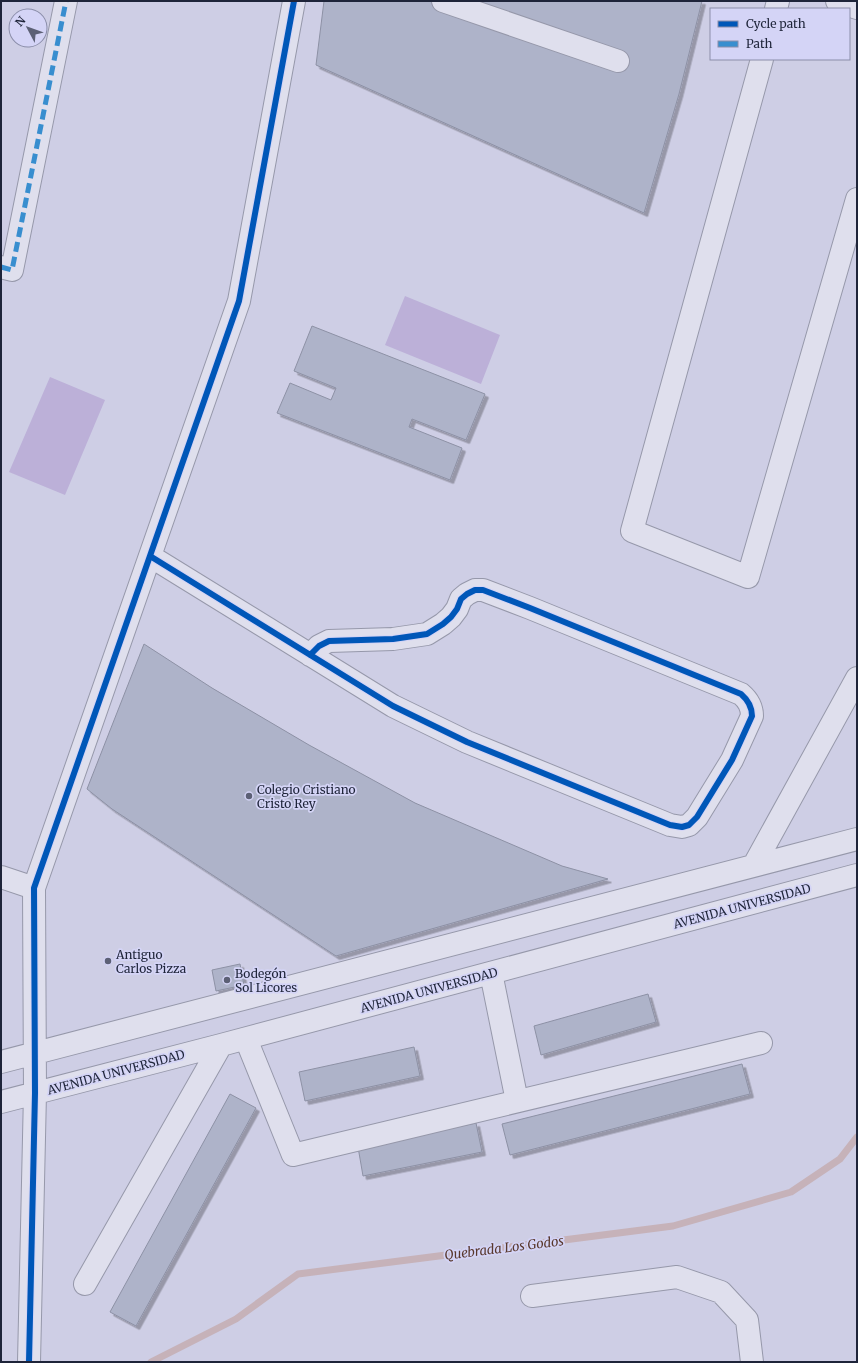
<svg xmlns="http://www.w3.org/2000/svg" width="858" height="1363" font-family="Merriweather,serif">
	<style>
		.green { fill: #bcb0d8 }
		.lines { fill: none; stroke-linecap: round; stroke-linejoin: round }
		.stream { stroke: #c6b2b9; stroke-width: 7 }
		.building { fill: #aeb3c9; stroke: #8d91a5; filter: url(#shadow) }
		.minor-casing { stroke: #9698aa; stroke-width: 24 }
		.minor { stroke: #dfdfed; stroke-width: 22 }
		.quiet { stroke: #388ecf; stroke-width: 5; stroke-dasharray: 10 5; stroke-linecap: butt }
		.cycleway-casing { stroke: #d4d4f6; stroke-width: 8 }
		.cycleway { stroke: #0057b8; stroke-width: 6 }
		.poi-dot { fill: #5c6075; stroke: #d4d4f6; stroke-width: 1.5 }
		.labels { text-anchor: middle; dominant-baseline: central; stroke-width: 3.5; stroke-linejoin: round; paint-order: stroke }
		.poi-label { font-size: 12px; fill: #1e2439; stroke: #d4d4f6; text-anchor: start }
		.street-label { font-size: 12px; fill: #1e2439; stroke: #d4d4f6 }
		.water-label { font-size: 13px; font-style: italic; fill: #59382d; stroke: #d4d4f6 }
	</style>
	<defs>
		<filter id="shadow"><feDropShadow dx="3.5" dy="3.5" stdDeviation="0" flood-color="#0004"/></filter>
	</defs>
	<rect width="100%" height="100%" fill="#cecee5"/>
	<path class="green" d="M 405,296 L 500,335 L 481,384 L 385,345 Z
		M 50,377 L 105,400 L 65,495 L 9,472 Z"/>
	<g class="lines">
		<path class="stream" d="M 151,1362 L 236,1319 L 298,1274 L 673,1226 L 791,1192 L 840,1159 L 857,1137"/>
	</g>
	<path class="building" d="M 324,1 L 702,1 L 679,94 L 644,213 L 316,65 Z
		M 312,326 L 485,394 L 466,440 L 412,419 L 409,427 L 462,448 L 450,480 L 277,413 L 290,383 L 331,400 L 336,388 L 294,371 Z
		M 144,644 L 212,688 L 309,745 L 415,803 L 562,866 L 608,879 L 336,956 L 112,809 L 87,789 Z
		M 240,964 L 244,985 L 216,991 L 212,970 Z
		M 648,994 L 656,1022 L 541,1055 L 534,1026 Z
		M 414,1047 L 420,1076 L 305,1101 L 299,1072 Z
		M 742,1064 L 750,1094 L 510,1155 L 502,1124 Z
		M 230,1094 L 256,1108 L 136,1326 L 110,1312 Z
		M 476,1123 L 482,1152 L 363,1176 L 358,1147 Z"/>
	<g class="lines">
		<defs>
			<path id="minor" d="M 443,1 L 618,61
				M 837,1 L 857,8
				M 776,9 L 778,1
				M 762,59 L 632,531 L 748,577 L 857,199
				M 1,267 L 12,270 L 66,1
				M 150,556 L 393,706 L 467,742 L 670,825 L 682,827 L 689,825 L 697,817 L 732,760 L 752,716 C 752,706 748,700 741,694 L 530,608 L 483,590 L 475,590 L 467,594 L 461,599 L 457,609 L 451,617 L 443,624 L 427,634 L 393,639 L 329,641 L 319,646 L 310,655
				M 754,865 L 857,678
				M 1,877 L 34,888
				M 491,973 L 517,1101
				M 246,1039 L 293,1155 L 761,1043
				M 1,1062 L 857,839
				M 1,1102 L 221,1045 L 857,875
				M 85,1284 L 221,1045
				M 532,1296 L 677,1277 L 721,1292 L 747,1320 L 752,1362
				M 29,1362 L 35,1093 L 34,888 L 239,301 L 294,1"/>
		</defs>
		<use href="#minor" class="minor-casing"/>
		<use href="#minor" class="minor"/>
		<path class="quiet" d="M 1,267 L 12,270 L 66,1"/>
		<defs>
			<path id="cycleway" d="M 150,556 L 393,706 L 467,742 L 670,825 L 682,827 L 689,825 L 697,817 L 732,760 L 752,716 C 752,706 748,700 741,694 L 530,608 L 483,590 L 475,590 L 467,594 L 461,599 L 457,609 L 451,617 L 443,624 L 427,634 L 393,639 L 329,641 L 319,646 L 310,655
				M 29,1362 L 35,1093 L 34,888 L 239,301 L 294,1"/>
		</defs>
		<use href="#cycleway" class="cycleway-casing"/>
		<use href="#cycleway" class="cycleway"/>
	</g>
	<g class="poi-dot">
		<circle cx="249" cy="796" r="4"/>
		<circle cx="108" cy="961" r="4"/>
		<circle cx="227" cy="980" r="4"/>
	</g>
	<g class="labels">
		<g class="poi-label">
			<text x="257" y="789">Colegio Cristiano<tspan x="257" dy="14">Cristo Rey</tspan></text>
			<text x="116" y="954">Antiguo<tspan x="116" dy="14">Carlos Pizza</tspan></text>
			<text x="235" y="973">Bodegón<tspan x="235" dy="14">Sol Licores</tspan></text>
		</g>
		<g class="street-label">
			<text transform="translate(742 906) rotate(-15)">AVENIDA UNIVERSIDAD</text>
			<text transform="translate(429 990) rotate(-15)">AVENIDA UNIVERSIDAD</text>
			<text transform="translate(116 1072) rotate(-15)">AVENIDA UNIVERSIDAD</text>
		</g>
		<g class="water-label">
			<text transform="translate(504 1248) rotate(-7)">Quebrada Los Godos</text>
		</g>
	</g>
	<rect width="858" height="1363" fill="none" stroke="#1e2439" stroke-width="4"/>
	<rect x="710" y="8" width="140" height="52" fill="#d4d4f6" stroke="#8b8eaa"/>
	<rect x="718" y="21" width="20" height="6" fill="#0057b8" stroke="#8b8eaa"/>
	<text x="746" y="28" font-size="12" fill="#1e2439">Cycle path</text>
	<rect x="718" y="41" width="20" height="6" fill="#388ecf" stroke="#8b8eaa"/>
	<text x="746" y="48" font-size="12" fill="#1e2439">Path</text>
	<g transform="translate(28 28) rotate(311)"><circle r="19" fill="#d4d4f6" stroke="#8b8eaa"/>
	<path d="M0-3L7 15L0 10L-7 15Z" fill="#5c6075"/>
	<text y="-6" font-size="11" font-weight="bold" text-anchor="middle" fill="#1e2439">N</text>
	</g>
</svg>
